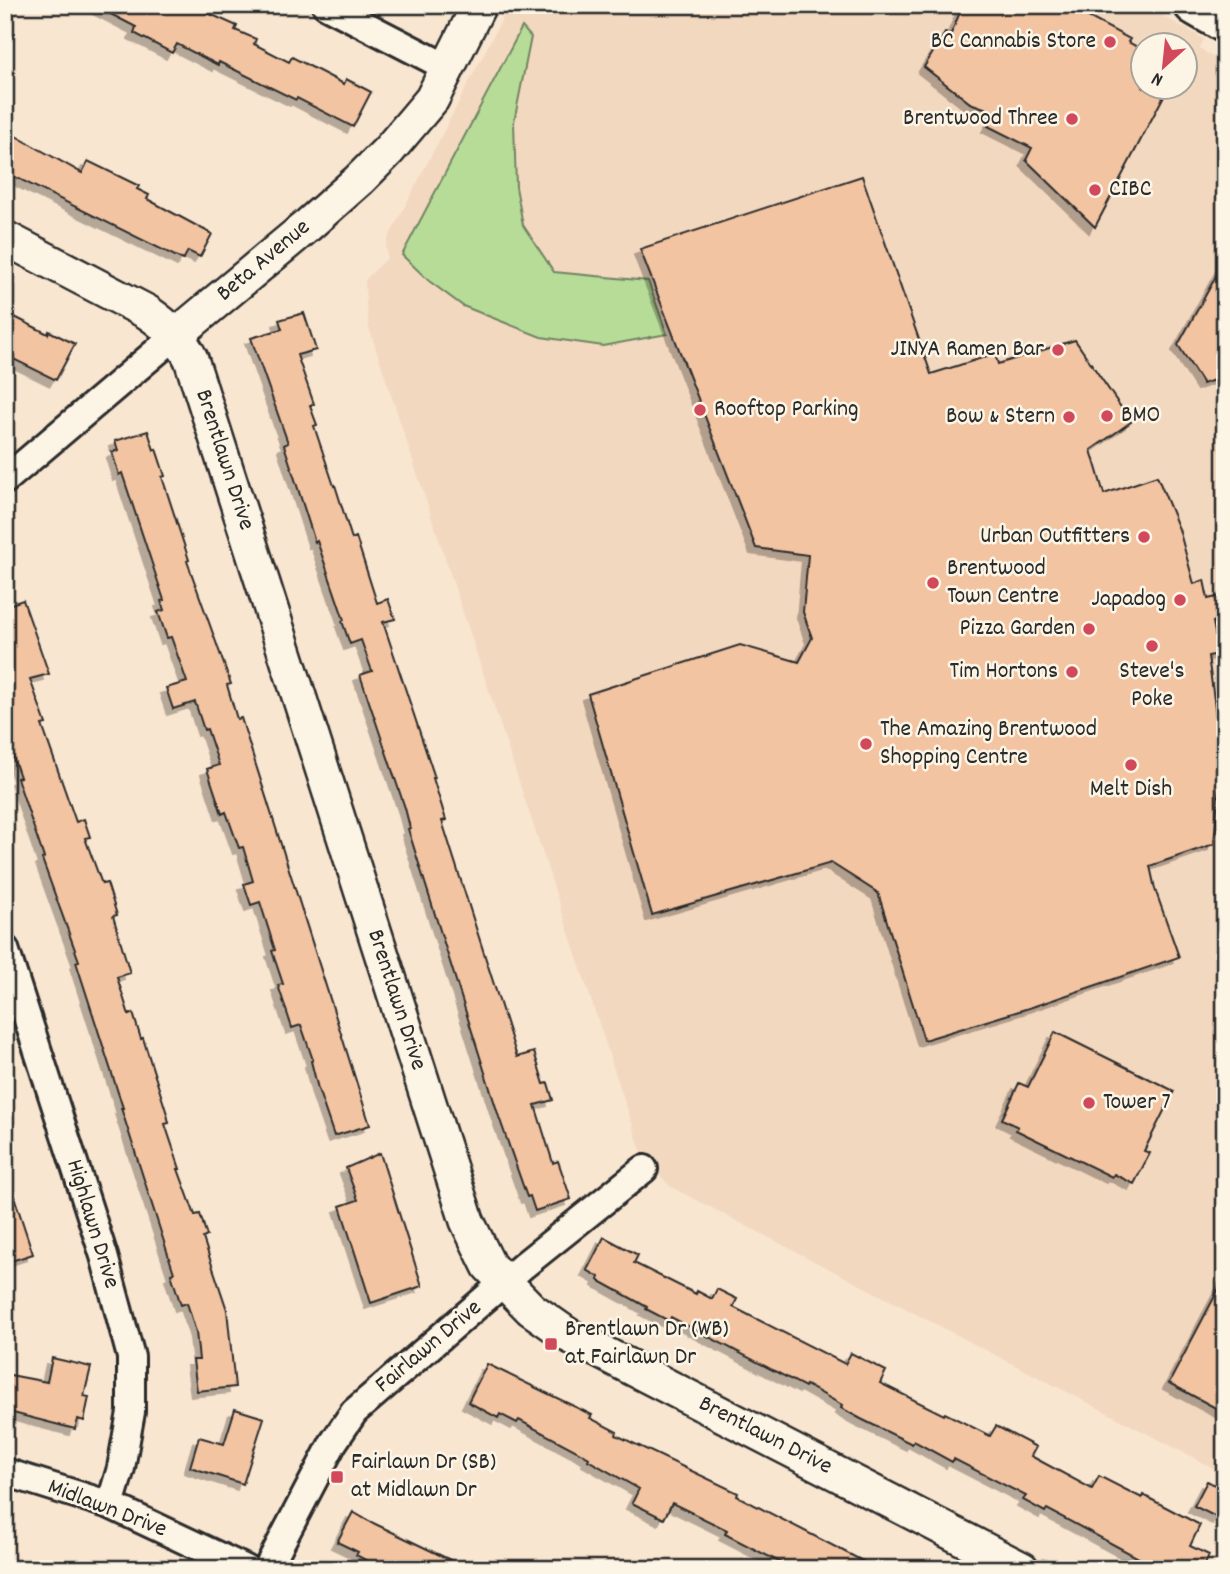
<svg xmlns="http://www.w3.org/2000/svg" width="1230" height="1574" font-family="Dekko,sans-serif">
	<style>
		.built { fill: #f3d8c0; fill-rule: evenodd }
		.green { fill: #b7dc98; stroke: #718462; stroke-width: 2 }
		.building { fill: #f3c4a2; stroke: #2b2b2b; stroke-width: 2; filter: url(#shadow) }
		.lines { fill: none; stroke-linecap: round; stroke-linejoin: round }
		.minor-casing { stroke: #2b2b2b; stroke-width: 32 }
		.tertiary-casing { stroke: #2b2b2b; stroke-width: 38 }
		.primary-casing { stroke: #2b2b2b; stroke-width: 44 }
		.minor { stroke: #fcf5e5; stroke-width: 26 }
		.tertiary { stroke: #fcf5e5; stroke-width: 33 }
		.primary { stroke: #fcf5e5; stroke-width: 38 }
		.poi-dot { fill: #d1495b; stroke: #fcf5e5; stroke-width: 2.5 }
		.labels { text-anchor: middle; dominant-baseline: central; stroke-width: 5; stroke-linejoin: round; paint-order: stroke }
		.poi-label { font-size: 24px; fill: #2b2b2b; stroke: #fcf5e5; text-anchor: end }
		.street-label { font-size: 24px; fill: #2b2b2b; stroke: #fcf5e5 }
	</style>
	<defs>
		<filter id="shadow"><feDropShadow dx="-6" dy="6" stdDeviation="0" flood-color="#0004"/></filter>
	</defs>
	<rect width="100%" height="100%" fill="#f9e6d1"/>
	<filter id="ink" filterUnits="userSpaceOnUse"><feTurbulence type="fractalNoise" baseFrequency=".0143" numOctaves="2"/><feDisplacementMap in="SourceGraphic" scale="14" xChannelSelector="R" yChannelSelector="G"/><feConvolveMatrix kernelMatrix="1 2 1 2 8 2 1 2 1" color-interpolation-filters="sRGB"/></filter>
	<g filter="url(#ink)">
		<path class="built" d="M 509,5 L 1144,5 L 1204,39 L 1200,48 L 1215,59 L 1217,73 L 1225,77 L 1225,1474 L 671,1187 L 644,1160 L 369,328 L 366,304 L 365,280 L 387,258 L 386,246 L 388,239 ZM 1142,46 L 1184,46 L 1184,88 L 1142,88 Z"/>
		<path class="green" d="M 522,27 L 531,37 L 514,122 L 516,187 L 523,225 L 554,272 L 648,281 L 667,334 L 603,346 L 541,337 L 463,306 L 429,281 L 402,255 Z"/>
		<path class="building" d="M 93,5 L 190,5 L 237,26 L 235,30 L 256,39 L 254,44 L 289,62 L 292,57 L 344,84 L 346,79 L 371,92 L 353,127 L 297,98 L 296,100 L 219,62 L 218,65 L 177,44 L 172,53 L 134,33 L 136,27 Z
			M 963,5 L 1066,5 L 1130,39 L 1128,42 L 1143,50 L 1143,88 L 1168,88 L 1095,227 L 1026,160 L 1032,148 L 988,126 L 996,112 L 970,103 L 924,67 L 945,33 L 951,34 Z
			M 5,130 L 82,173 L 88,161 L 139,186 L 137,189 L 149,195 L 147,199 L 212,234 L 200,257 L 188,251 L 183,260 L 5,172 Z
			M 862,176 L 931,374 L 995,354 L 998,364 L 1075,340 L 1131,422 L 1091,450 L 1104,494 L 1157,476 L 1179,529 L 1194,584 L 1204,580 L 1208,599 L 1225,595 L 1225,618 L 1213,622 L 1219,654 L 1208,656 L 1219,736 L 1220,773 L 1214,844 L 1150,866 L 1155,889 L 1179,957 L 1029,1008 L 924,1040 L 878,893 L 831,863 L 652,915 L 588,694 L 740,645 L 799,662 L 812,638 L 803,612 L 808,555 L 756,548 L 640,249 Z
			M 1225,260 L 1225,376 L 1203,384 L 1178,345 Z
			M 5,312 L 48,334 L 49,331 L 75,344 L 56,380 L 5,355 Z
			M 304,313 L 316,350 L 297,355 L 314,404 L 310,406 L 317,425 L 314,426 L 334,486 L 335,485 L 352,539 L 356,537 L 377,603 L 388,599 L 395,619 L 383,622 L 435,778 L 433,778 L 446,820 L 442,821 L 517,1057 L 534,1052 L 544,1084 L 548,1083 L 553,1100 L 535,1105 L 553,1163 L 558,1161 L 571,1199 L 535,1211 L 530,1196 L 527,1197 L 499,1117 L 408,829 L 410,828 L 405,808 L 360,675 L 372,671 L 361,640 L 350,644 L 342,621 L 344,620 L 317,541 L 315,542 L 284,445 L 288,443 L 251,338 L 282,329 L 279,320 Z
			M 148,431 L 154,450 L 156,449 L 165,476 L 162,477 L 189,560 L 187,561 L 231,684 L 227,685 L 237,719 L 241,718 L 370,1125 L 334,1136 L 318,1089 L 311,1061 L 313,1060 L 301,1025 L 292,1028 L 278,985 L 283,984 L 272,951 L 275,950 L 260,902 L 251,905 L 244,884 L 253,881 L 243,847 L 239,848 L 226,812 L 222,814 L 207,769 L 219,765 L 207,729 L 204,730 L 195,702 L 173,709 L 166,688 L 187,682 L 171,637 L 167,638 L 158,612 L 164,610 L 161,601 L 164,600 L 122,473 L 119,475 L 112,452 L 118,450 L 115,441 Z
			M 23,600 L 49,674 L 30,679 L 46,724 L 42,725 L 76,822 L 84,819 L 90,837 L 85,838 L 102,884 L 107,883 L 117,915 L 113,916 L 130,973 L 117,977 L 129,1015 L 133,1013 L 141,1039 L 143,1038 L 167,1114 L 169,1123 L 165,1124 L 180,1169 L 178,1169 L 195,1215 L 200,1214 L 207,1236 L 203,1238 L 227,1310 L 235,1387 L 197,1391 L 193,1360 L 199,1360 L 196,1332 L 187,1303 L 181,1305 L 171,1274 L 174,1273 L 121,1108 L 123,1108 L 76,962 L 79,961 L 42,859 L 44,858 L 17,778 L 20,777 L 5,734 L 5,606 Z
			M 1055,1032 L 1174,1091 L 1144,1151 L 1150,1153 L 1134,1184 L 1114,1174 L 1112,1177 L 1016,1130 L 1018,1127 L 1002,1119 L 1019,1083 L 1028,1087 Z
			M 380,1153 L 422,1286 L 371,1303 L 340,1206 L 358,1200 L 346,1168 Z
			M 5,1181 L 9,1181 L 33,1254 L 5,1263 Z
			M 604,1237 L 638,1255 L 634,1263 L 696,1294 L 697,1291 L 712,1299 L 717,1289 L 737,1299 L 733,1307 L 845,1364 L 851,1353 L 886,1371 L 880,1383 L 944,1415 L 945,1413 L 990,1436 L 996,1426 L 1036,1447 L 1031,1456 L 1092,1489 L 1099,1476 L 1142,1498 L 1143,1495 L 1200,1525 L 1190,1546 L 1209,1555 L 1203,1569 L 1159,1569 L 1047,1509 L 1045,1512 L 1023,1500 L 1026,1496 L 954,1459 L 952,1462 L 914,1441 L 912,1444 L 861,1419 L 841,1408 L 842,1405 L 806,1385 L 805,1387 L 671,1317 L 669,1321 L 646,1309 L 647,1307 L 598,1280 L 599,1277 L 587,1270 Z
			M 1225,1277 L 1225,1413 L 1169,1383 Z
			M 52,1358 L 91,1367 L 84,1396 L 89,1397 L 84,1421 L 78,1419 L 75,1429 L 5,1411 L 5,1374 L 47,1382 Z
			M 487,1364 L 592,1415 L 590,1418 L 617,1432 L 616,1435 L 738,1493 L 737,1496 L 878,1569 L 793,1569 L 725,1534 L 727,1530 L 672,1503 L 664,1519 L 632,1503 L 639,1489 L 588,1460 L 589,1458 L 577,1451 L 519,1420 L 517,1423 L 500,1414 L 498,1418 L 468,1402 Z
			M 235,1409 L 264,1418 L 243,1484 L 190,1467 L 199,1437 L 224,1444 Z
			M 1207,1481 L 1225,1490 L 1225,1505 L 1218,1518 L 1194,1506 Z
			M 353,1512 L 367,1520 L 469,1569 L 382,1569 L 356,1555 L 358,1552 L 337,1542 Z"/>
		<g class="lines">
			<defs>
				<path id="minor" d="M 326,5 L 448,68
					M 5,480 L 175,336
					M 5,949 L 104,1256 L 131,1357 L 131,1412 L 121,1468 L 110,1505
					M 5,1472 L 110,1505 L 246,1569
					M 267,1569 L 333,1443 L 354,1412 L 524,1265 L 644,1169"/>
				<path id="tertiary" d="M 5,238 L 147,312 C 165,324 182,340 191,359 L 467,1221 L 489,1266 L 531,1309 L 568,1335 L 1022,1569
					M 175,336 L 307,226 L 359,180 L 388,151 L 432,99 L 479,5"/>
				<path id="primary" d="M 1194,5 L 1225,23"/>
			</defs>
			<use href="#minor" class="minor-casing"/>
			<use href="#tertiary" class="tertiary-casing"/>
			<use href="#primary" class="primary-casing"/>
			<use href="#minor" class="minor"/>
			<use href="#tertiary" class="tertiary"/>
			<use href="#primary" class="primary"/>
		</g>
	</g>
	<g class="poi-dot">
		<circle cx="1110" cy="42" r="7"/>
		<circle cx="1072" cy="119" r="7"/>
		<circle cx="1095" cy="190" r="7"/>
		<circle cx="1058" cy="350" r="7"/>
		<circle cx="700" cy="410" r="7"/>
		<circle cx="1107" cy="416" r="7"/>
		<circle cx="1069" cy="417" r="7"/>
		<circle cx="1144" cy="537" r="7"/>
		<circle cx="933" cy="583" r="7"/>
		<circle cx="1180" cy="600" r="7"/>
		<circle cx="1089" cy="629" r="7"/>
		<circle cx="1152" cy="646" r="7"/>
		<circle cx="1072" cy="672" r="7"/>
		<circle cx="866" cy="744" r="7"/>
		<circle cx="1131" cy="765" r="7"/>
		<circle cx="1089" cy="1103" r="7"/>
		<rect x="544" y="1337" width="14" height="14" rx="3.5"/>
		<rect x="330" y="1470" width="14" height="14" rx="3.5"/>
	</g>
	<g class="labels">
		<g class="poi-label">
			<text x="1096" y="42">BC Cannabis Store</text>
			<text x="1058" y="119">Brentwood Three</text>
			<text x="1109" y="190" text-anchor="start">CIBC</text>
			<text x="1044" y="350">JINYA Ramen Bar</text>
			<text x="714" y="410" text-anchor="start">Rooftop Parking</text>
			<text x="1121" y="416" text-anchor="start">BMO</text>
			<text x="1055" y="417">Bow &amp; Stern</text>
			<text x="1130" y="537">Urban Outfitters</text>
			<text x="947" y="569" text-anchor="start">Brentwood<tspan x="947" dy="28">Town Centre</tspan></text>
			<text x="1166" y="600">Japadog</text>
			<text x="1075" y="629">Pizza Garden</text>
			<text x="1058" y="672">Tim Hortons</text>
			<text x="1152" y="672" text-anchor="middle">Steve's<tspan x="1152" dy="28">Poke</tspan></text>
			<text x="880" y="730" text-anchor="start">The Amazing Brentwood<tspan x="880" dy="28">Shopping Centre</tspan></text>
			<text x="1131" y="790" text-anchor="middle">Melt Dish</text>
			<text x="1103" y="1103" text-anchor="start">Tower 7</text>
			<text x="565" y="1330" text-anchor="start">Brentlawn Dr (WB)<tspan x="565" dy="28">at Fairlawn Dr</tspan></text>
			<text x="351" y="1463" text-anchor="start">Fairlawn Dr (SB)<tspan x="351" dy="28">at Midlawn Dr</tspan></text>
		</g>
		<g class="street-label">
			<text transform="translate(264 261) rotate(-40)">Beta Avenue</text>
			<text transform="translate(224 460) rotate(72)">Brentlawn Drive</text>
			<text transform="translate(396 1000) rotate(72)">Brentlawn Drive</text>
			<text transform="translate(92 1224) rotate(73)">Highlawn Drive</text>
			<text transform="translate(429 1347) rotate(-40)">Fairlawn Drive</text>
			<text transform="translate(765 1436) rotate(27)">Brentlawn Drive</text>
			<text transform="translate(107 1509) rotate(21)">Midlawn Drive</text>
		</g>
	</g>
	<rect width="1230" height="1574" fill="none" stroke="#fcf5e5" stroke-width="28"/>
	<rect x="14" y="14" width="1202" height="1546" fill="none" stroke="#2b2b2b" stroke-width="2.5" filter="url(#ink)"/>
	<g transform="translate(1164 66) rotate(207)"><circle r="33" fill="#fcf5e5" stroke="#a8a49b" stroke-width="2"/>
	<path d="M0-5L12 26L0 18L-12 26Z" fill="#d1495b"/>
	<text y="-10" font-size="19" font-weight="bold" text-anchor="middle" fill="#2b2b2b">N</text>
	</g>
</svg>
